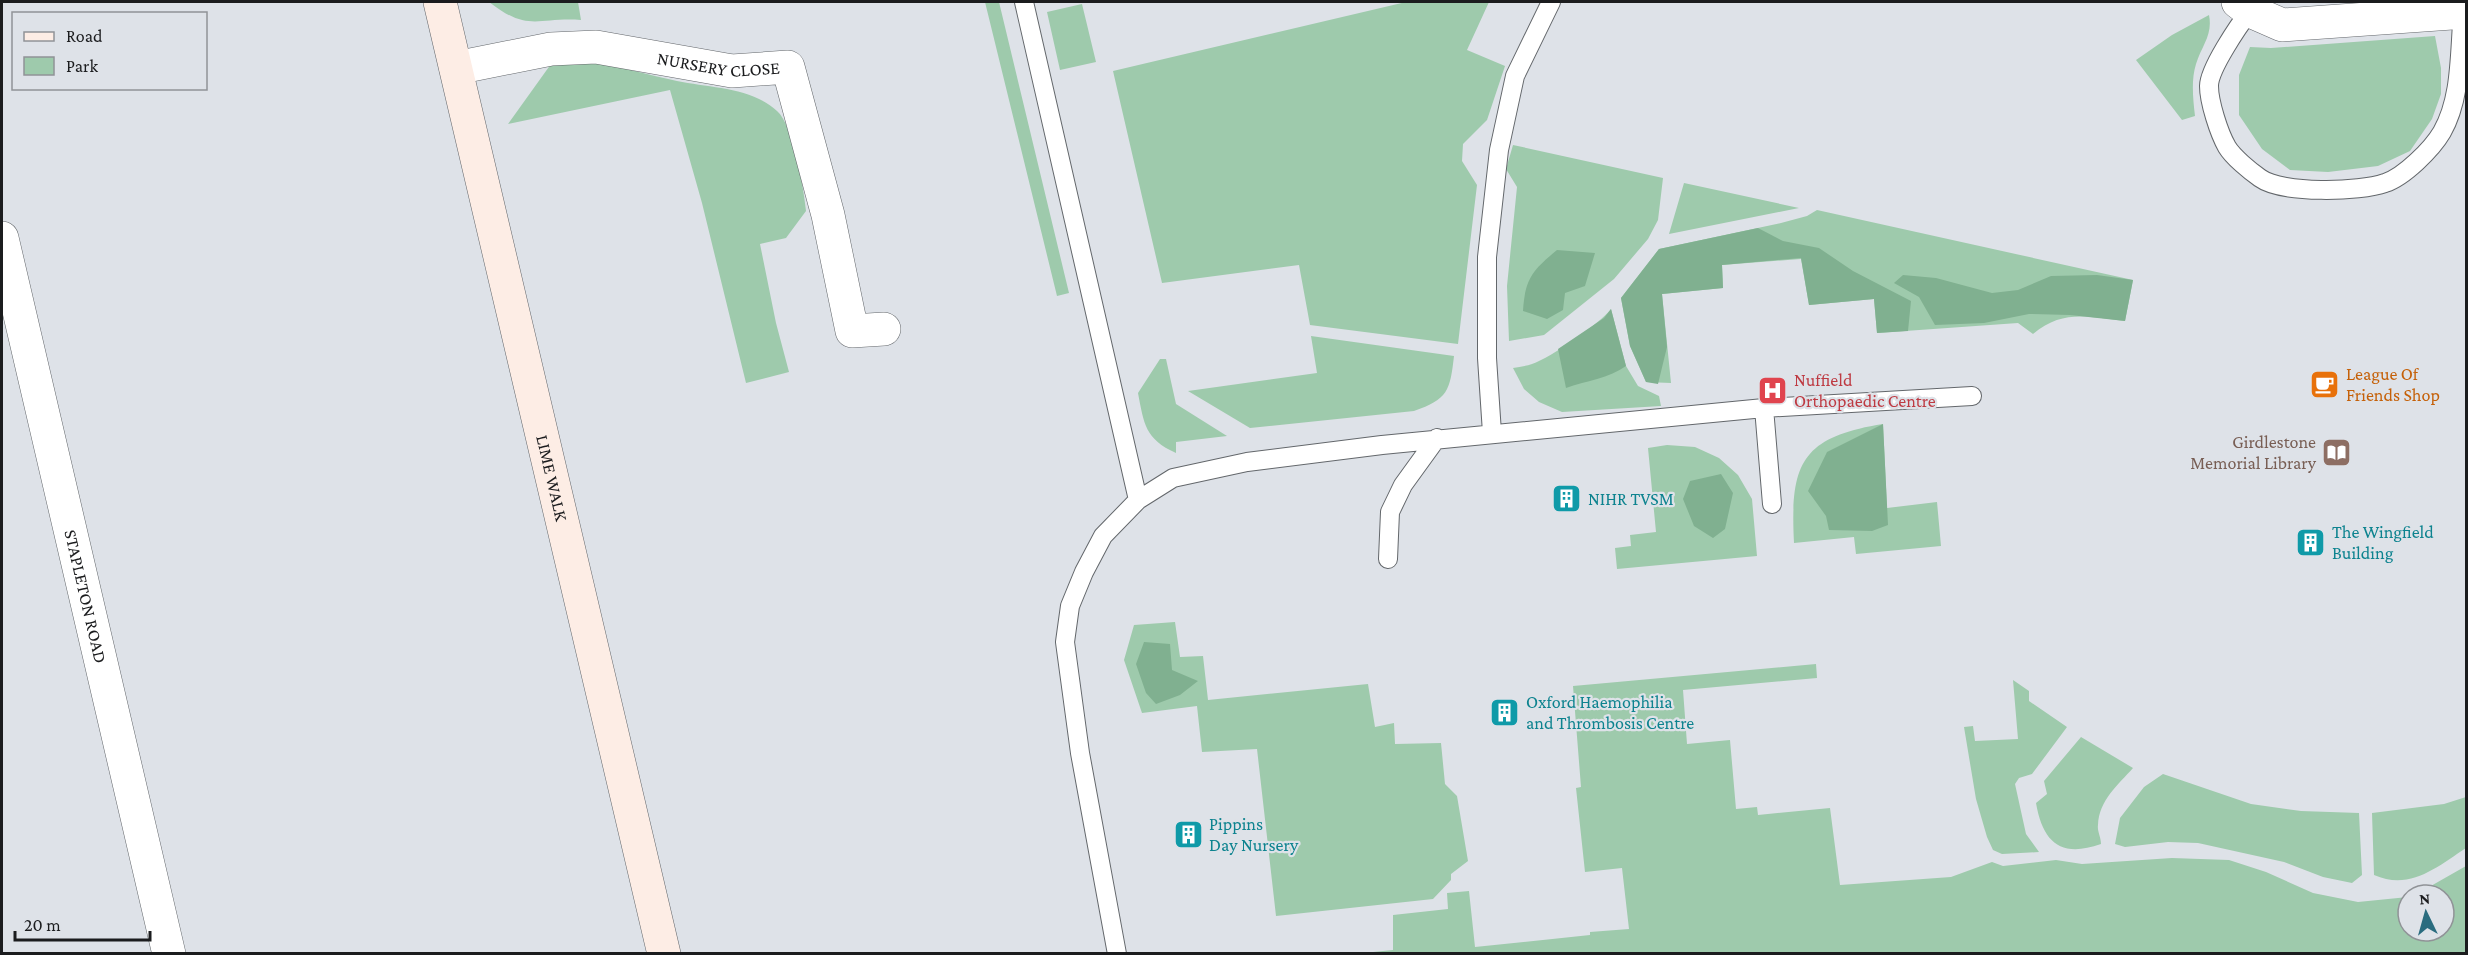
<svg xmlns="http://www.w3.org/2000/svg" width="2468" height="955" font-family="'Crimson Pro',serif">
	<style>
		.green { fill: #9ecaac }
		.forest { fill: #80b090 }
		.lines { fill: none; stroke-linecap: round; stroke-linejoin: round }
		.lane-casing { stroke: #63676b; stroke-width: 20 }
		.street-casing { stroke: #63676b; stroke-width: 34 }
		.secondary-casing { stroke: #63676b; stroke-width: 34 }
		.lane { stroke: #fff; stroke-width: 18 }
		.street { stroke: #fff; stroke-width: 33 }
		.secondary { stroke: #fdede5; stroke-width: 33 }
		.labels { text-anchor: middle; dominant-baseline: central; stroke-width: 4.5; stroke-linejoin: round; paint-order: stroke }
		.street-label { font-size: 18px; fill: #1b1c1e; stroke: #dee2e8 }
		.food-label { font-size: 18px; fill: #c56008; stroke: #dee2e8; text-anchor: start }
		.health-label { font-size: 18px; fill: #be3a42; stroke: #dee2e8; text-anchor: start }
		.education-label { font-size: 18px; fill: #785e54; stroke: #dee2e8; text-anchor: end }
		.culture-label { font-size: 18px; fill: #0d838f; stroke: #dee2e8; text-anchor: start }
	</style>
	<rect width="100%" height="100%" fill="#dee2e8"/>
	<path class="green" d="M 489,2 L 578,2 L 581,20 C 537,17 529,33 489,2 Z
		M 985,2 L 999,2 L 1069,293 L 1057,296 Z
		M 1406,2 L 1489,2 L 1467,50 L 1505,66 L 1487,120 L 1463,144 L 1462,161 L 1477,185 L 1458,344 L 1310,325 L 1299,265 L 1162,283 L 1113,71 Z
		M 1082,4 L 1096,62 L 1060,70 L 1047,12 Z
		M 2209,15 C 2213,35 2202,45 2196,64 C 2191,80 2193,99 2195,116 L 2182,120 L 2136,60 L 2172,35 Z
		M 2435,36 L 2441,68 L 2441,94 L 2432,119 L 2410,151 L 2378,166 L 2328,172 L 2290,170 L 2262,149 L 2239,115 L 2239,75 L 2250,47 L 2271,48 Z
		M 592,60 C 621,67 649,75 677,81 C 710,88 751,87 777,111 C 793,124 804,190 806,211 L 786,238 L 760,244 L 776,323 L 789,372 L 746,383 L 702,203 L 670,90 L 508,124 L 551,64 Z
		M 1513,145 L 1663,178 L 1658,220 L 1648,239 L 1614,279 L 1544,335 L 1509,341 L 1507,286 L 1517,187 L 1506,169 Z
		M 1684,183 L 1799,208 L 1669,234 Z
		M 1817,210 L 2133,280 L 2125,321 C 2088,317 2063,309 2033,334 L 2018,323 L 1877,333 L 1874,299 L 1809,305 L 1801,259 L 1722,265 L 1723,288 L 1662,294 L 1671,383 L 1646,382 L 1630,346 L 1621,298 L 1659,249 L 1781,223 L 1807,216 Z
		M 1611,309 L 1626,366 L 1638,386 L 1659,396 L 1661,406 L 1562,412 L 1539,402 L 1524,389 L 1513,368 C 1519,367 1526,366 1532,364 C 1552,357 1598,325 1611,309 Z
		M 1311,336 L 1454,356 C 1450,391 1448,399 1414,411 L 1250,428 L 1188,391 L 1317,373 Z
		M 1160,359 L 1166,359 L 1176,404 L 1227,436 L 1176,442 L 1176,453 C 1145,439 1144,424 1138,393 Z
		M 1883,424 L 1887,508 L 1937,502 L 1941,546 L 1856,554 L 1854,537 L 1794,543 C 1790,464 1801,437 1883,424 Z
		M 1667,445 L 1695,447 L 1719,458 L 1738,475 L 1752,499 L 1757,556 L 1617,569 L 1615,548 L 1631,546 L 1630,535 L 1656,532 L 1648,448 Z
		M 1175,622 L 1180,657 L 1203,656 L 1208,700 L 1368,684 L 1375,727 L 1394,723 L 1395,744 L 1441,743 L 1445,784 L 1457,796 L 1468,861 L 1451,874 L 1451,880 L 1433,899 L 1276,916 L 1257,749 L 1202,752 L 1197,706 L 1142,713 L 1124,660 L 1134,625 Z
		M 1816,664 L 1817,678 L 1683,690 L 1687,744 L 1730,740 L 1736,809 L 1757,807 L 1758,815 L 1830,808 L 1840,885 L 1951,877 L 1992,862 L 2003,866 L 2056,860 L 2082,864 L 2172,858 L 2229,860 L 2266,872 L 2313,893 L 2358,902 L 2408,897 L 2408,931 L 2444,931 L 2444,895 L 2415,895 L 2466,866 L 2466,953 L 1363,953 L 1393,950 L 1393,915 L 1448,909 L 1447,893 L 1469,891 L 1475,947 L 1590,935 L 1590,932 L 1629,929 L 1622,868 L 1585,872 L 1576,788 L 1581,787 L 1573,686 Z
		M 2013,680 L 2029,691 L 2029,701 L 2067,727 L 2032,774 L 2019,778 L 2015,784 L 2026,834 L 2039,852 L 2002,854 L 1993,850 L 1987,837 L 1976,799 L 1964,727 L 1973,726 L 1975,741 L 2018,739 Z
		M 2081,737 L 2133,768 C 2118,785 2099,800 2098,825 C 2097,831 2101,837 2101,844 C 2061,858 2043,843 2036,803 L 2047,794 L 2044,781 Z
		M 2163,774 L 2251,804 L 2301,811 L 2359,813 L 2362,875 L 2352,883 L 2323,877 L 2284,862 L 2198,843 L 2168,842 L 2125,847 L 2115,844 L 2120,818 L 2144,787 Z
		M 2466,797 L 2466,848 C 2437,867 2410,891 2374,875 L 2372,813 L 2444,804 Z"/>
	<path class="forest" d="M 1758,228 L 1783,241 L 1819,248 L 1853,271 L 1911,301 L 1908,331 L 1877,333 L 1874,299 L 1809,305 L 1801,258 L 1722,265 L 1723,288 L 1662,294 L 1667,347 L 1658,384 L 1646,382 L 1630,346 L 1621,298 L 1659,249 Z
		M 1557,250 L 1595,253 L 1585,286 L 1565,293 L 1563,310 L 1547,319 L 1523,311 C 1525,278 1533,270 1557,250 Z
		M 1903,275 L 1936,278 L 1992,293 L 2018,290 L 2051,276 L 2097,275 L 2133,280 L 2125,321 L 2070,315 L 2029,314 L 1984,323 L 1935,325 L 1919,297 L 1894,283 Z
		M 1611,309 L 1626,366 C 1610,378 1585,381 1566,388 L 1558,349 L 1604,318 Z
		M 1883,424 L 1888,525 L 1872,531 L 1829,530 L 1826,516 L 1808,491 L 1827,452 Z
		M 1721,474 L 1733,493 L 1725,529 L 1713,538 L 1694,526 L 1683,499 L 1690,481 Z
		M 1144,642 L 1170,644 L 1172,670 L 1198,681 L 1180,695 L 1156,704 L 1146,693 L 1136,664 Z"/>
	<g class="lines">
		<defs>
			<path id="lane" d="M 1024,2 L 1138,500
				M 2250,11 C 2239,25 2209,69 2209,86 C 2209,102 2219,133 2227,147 C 2233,157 2250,171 2260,178 C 2282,194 2360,192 2385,183 C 2404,177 2432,149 2442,132 C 2462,97 2459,52 2463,12
				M 1764,408 L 1772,504
				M 1492,433 L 1487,358 L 1487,257 L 1499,150 L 1515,76 L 1551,2
				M 1388,559 L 1390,512 L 1403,485 L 1437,438
				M 1117,954 L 1080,753 L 1065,642 L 1070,606 L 1084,572 L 1103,536 L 1138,500 L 1173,478 L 1247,462 L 1382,445 L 1764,408 L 1972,396"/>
			<g id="street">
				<path d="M 2238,2 L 2250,11 L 2282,25 L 2466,12"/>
				<path id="s1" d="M 456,68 L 551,49 L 596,47 L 732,71 L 788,67 L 828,215 L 852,331 L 884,329"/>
				<path id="s2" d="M 2,238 L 169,954"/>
			</g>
			<g id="secondary">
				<path id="s3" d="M 440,2 L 664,954"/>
			</g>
		</defs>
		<use href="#lane" class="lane-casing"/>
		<use href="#street" class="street-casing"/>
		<use href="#secondary" class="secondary-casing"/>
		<use href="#lane" class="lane"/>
		<use href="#street" class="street"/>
		<use href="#secondary" class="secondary"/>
	</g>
	<defs>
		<symbol id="cafe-square" viewBox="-11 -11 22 22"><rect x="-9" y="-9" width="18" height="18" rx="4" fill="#e8710a" stroke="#dee2e8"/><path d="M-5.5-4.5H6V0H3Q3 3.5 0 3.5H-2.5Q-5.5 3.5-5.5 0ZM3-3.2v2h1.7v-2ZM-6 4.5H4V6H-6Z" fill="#fff"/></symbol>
		<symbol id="hospital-square" viewBox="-11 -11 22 22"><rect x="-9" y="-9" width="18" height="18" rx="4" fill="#e0444e" stroke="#dee2e8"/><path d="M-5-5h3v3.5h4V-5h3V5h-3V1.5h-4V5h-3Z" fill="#fff"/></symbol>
		<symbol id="library-square" viewBox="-11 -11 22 22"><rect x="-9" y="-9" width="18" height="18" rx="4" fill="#8d6e63" stroke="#dee2e8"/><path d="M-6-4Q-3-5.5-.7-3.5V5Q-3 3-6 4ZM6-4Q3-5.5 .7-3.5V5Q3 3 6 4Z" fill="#fff"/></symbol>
		<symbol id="building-square" viewBox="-11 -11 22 22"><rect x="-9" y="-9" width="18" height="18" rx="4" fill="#0f9aa8" stroke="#dee2e8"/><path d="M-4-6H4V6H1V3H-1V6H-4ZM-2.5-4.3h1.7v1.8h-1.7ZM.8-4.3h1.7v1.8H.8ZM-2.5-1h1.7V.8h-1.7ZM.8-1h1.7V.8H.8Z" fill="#fff"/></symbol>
	</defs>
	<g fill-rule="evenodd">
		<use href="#cafe-square" x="2308" y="368" width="33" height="33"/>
		<use href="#hospital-square" x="1756" y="374" width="33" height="33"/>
		<use href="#library-square" x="2320" y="436" width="33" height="33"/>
		<use href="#building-square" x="1550" y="482" width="33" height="33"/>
		<use href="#building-square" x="2294" y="526" width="33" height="33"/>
		<use href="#building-square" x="1488" y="696" width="33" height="33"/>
		<use href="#building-square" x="1172" y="818" width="33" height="33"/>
	</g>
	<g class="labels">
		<g class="street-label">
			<text stroke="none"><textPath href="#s1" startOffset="266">NURSERY CLOSE</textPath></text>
			<text stroke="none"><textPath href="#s3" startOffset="489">LIME WALK</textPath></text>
			<text stroke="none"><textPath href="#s2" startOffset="368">STAPLETON ROAD</textPath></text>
		</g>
		<g class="food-label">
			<text x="2346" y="374">League Of<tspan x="2346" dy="21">Friends Shop</tspan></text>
		</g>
		<g class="health-label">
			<text x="1794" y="380">Nuffield<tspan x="1794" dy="21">Orthopaedic Centre</tspan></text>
		</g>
		<g class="education-label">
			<text x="2316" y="442">Girdlestone<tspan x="2316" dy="21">Memorial Library</tspan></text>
		</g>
		<g class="culture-label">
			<text x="1588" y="499">NIHR TVSM</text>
			<text x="2332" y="532">The Wingfield<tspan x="2332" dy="21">Building</tspan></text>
			<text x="1526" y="702">Oxford Haemophilia<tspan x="1526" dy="21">and Thrombosis Centre</tspan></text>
			<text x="1209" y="824">Pippins<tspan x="1209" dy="21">Day Nursery</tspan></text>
		</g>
	</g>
	<rect width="2468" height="955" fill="none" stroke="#1b1c1e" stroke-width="6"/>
	<rect x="12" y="12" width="195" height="78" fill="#dee2e8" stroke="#909397" stroke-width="1.5"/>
	<rect x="24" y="32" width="30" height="9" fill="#fdede5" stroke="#909397" stroke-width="1.5"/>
	<text x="66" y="42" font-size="18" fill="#1b1c1e">Road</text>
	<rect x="24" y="57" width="30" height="18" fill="#9ecaac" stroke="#909397" stroke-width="1.5"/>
	<text x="66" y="72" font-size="18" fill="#1b1c1e">Park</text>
	<g transform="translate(2426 913) rotate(355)"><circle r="28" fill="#dee2e8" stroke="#909397" stroke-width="1.5"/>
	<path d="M0-4.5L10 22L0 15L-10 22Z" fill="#2a6c7f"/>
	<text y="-9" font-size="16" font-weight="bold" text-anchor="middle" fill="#1b1c1e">N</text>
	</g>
	<path d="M15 931v9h135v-9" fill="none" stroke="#1b1c1e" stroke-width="3"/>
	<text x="24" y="931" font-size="18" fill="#1b1c1e" stroke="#dee2e8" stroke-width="4.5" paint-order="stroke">20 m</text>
</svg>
